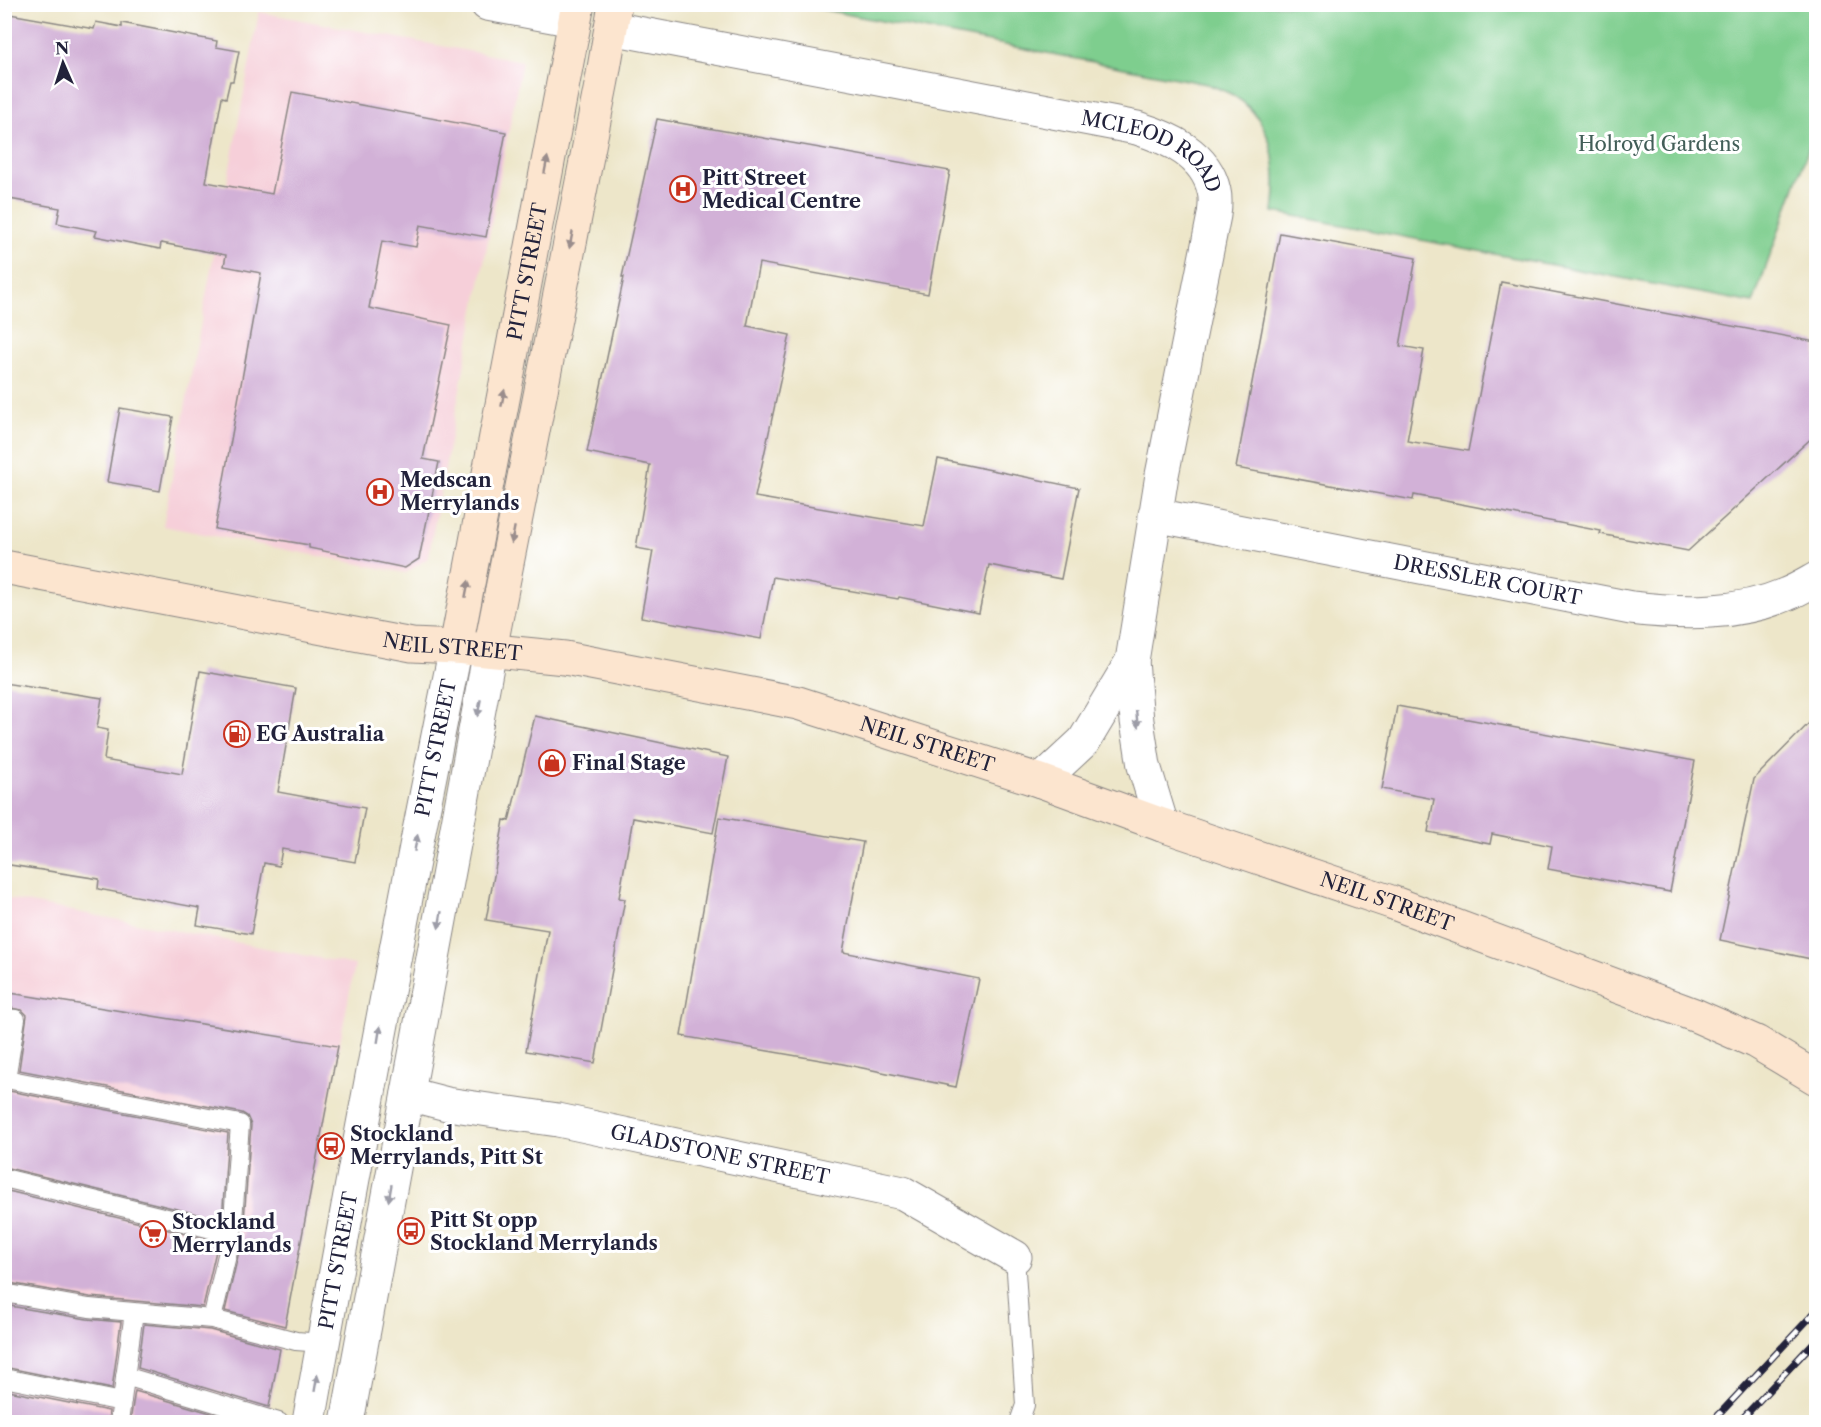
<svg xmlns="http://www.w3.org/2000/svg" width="1821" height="1427" font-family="'Libre Caslon Text',serif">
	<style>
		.built { fill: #f6cfd9 }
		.green { fill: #7ece8e; stroke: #507864; stroke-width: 1.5 }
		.building { fill: #d2b1d7 }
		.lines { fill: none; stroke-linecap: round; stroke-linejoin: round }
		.service-casing { stroke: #888482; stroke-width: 20 }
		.minor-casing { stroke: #888482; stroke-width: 35 }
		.secondary-casing { stroke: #888482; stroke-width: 35 }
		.service { stroke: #fff; stroke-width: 18 }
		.minor { stroke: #fff; stroke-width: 33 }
		.secondary { stroke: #fce5cf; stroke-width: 33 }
		.rail-casing { stroke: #22223b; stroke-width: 7 }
		.rail { stroke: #fff; stroke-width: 4.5; stroke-dasharray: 14; stroke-linecap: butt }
		.oneway { fill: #9a8d8c }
		.oneway2 { fill: #9c9ca7 }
		.labels { text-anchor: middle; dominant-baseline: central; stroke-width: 6; stroke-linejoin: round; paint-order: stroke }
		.park-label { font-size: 20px; fill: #425e58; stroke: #fff }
		.street-label { font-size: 20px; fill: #22223b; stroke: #fff }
		.poi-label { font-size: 20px; font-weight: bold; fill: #22223b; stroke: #fff; text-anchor: start }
	</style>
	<rect width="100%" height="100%" fill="#fff"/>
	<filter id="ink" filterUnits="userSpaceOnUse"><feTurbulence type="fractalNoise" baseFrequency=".0167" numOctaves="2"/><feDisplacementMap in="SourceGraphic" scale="12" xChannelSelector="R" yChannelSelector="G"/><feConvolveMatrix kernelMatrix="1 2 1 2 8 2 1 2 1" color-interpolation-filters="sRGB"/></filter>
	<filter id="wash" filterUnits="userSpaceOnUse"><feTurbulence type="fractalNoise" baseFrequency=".008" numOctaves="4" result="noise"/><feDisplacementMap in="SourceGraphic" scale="24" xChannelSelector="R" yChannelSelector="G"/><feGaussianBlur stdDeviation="1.35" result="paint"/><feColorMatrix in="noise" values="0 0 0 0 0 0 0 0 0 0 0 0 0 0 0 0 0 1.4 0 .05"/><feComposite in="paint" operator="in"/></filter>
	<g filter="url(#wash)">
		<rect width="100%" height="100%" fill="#ede6c9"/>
		<path class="built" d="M 259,12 L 522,61 L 428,558 L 406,573 L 163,526 Z
			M 4,898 L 355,965 L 266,1422 L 5,1422 Z"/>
		<path class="green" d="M 799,5 L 1816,5 L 1816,128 L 1753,303 L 1273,212 C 1279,168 1274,120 1233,95 C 1225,91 1215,87 1207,84 Z"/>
		<g id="blocks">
			<path class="building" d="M 4,13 L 94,29 L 96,22 L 122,27 L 122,23 L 217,41 L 216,47 L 239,51 L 233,81 L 230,81 L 226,98 L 222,97 L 206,182 L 272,194 L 292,92 L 506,132 L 486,237 L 420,225 L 416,247 L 382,241 L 369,308 L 451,325 L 423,459 L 439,462 L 419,559 L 405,568 L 309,548 L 309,545 L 215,529 L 261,273 L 224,266 L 226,255 L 161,243 L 160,249 L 95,236 L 97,231 L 57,223 L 60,208 L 4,198 Z
				M 657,119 L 950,171 L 928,294 L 759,263 L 747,326 L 790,335 L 755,497 L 924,526 L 938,459 L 1079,488 L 1061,579 L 989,565 L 979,613 L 899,597 L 898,599 L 773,577 L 761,639 L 641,617 L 653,551 L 636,548 L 650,465 L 587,452 L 624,277 L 622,277 Z
				M 1280,233 L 1416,258 L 1400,346 L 1424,350 L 1407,441 L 1468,451 L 1501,282 L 1816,342 L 1816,434 L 1688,551 L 1600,534 L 1601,531 L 1414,495 L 1413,500 L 1236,468 Z
				M 120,408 L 173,417 L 160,491 L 107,482 Z
				M 200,671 L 296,688 L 278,792 L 365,808 L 355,862 L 282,849 L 279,866 L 264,863 L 251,934 L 197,925 L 200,908 L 98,889 L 99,879 L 4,864 L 4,683 L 102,698 L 97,728 L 108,730 L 104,760 L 182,774 Z
				M 1397,706 L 1695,761 L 1670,892 L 1548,869 L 1552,846 L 1492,834 L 1490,844 L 1428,832 L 1434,799 L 1382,789 Z
				M 535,716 L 728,757 L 713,833 L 633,818 L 619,898 L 625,899 L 595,1063 L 526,1051 L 548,930 L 486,920 L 504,820 L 509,821 Z
				M 1816,716 L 1816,960 L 1720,940 L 1754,779 Z
				M 719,817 L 863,842 L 843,952 L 979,979 L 956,1087 L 838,1063 L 681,1036 Z
				M 4,992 L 338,1046 L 285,1326 L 225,1311 L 243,1235 L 251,1125 L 247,1116 L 242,1113 L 19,1070 L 27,1015 L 22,1010 L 4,1007 Z
				M 4,1090 L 228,1133 L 222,1220 L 4,1167 Z
				M 4,1190 L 218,1242 L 203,1307 L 90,1297 L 4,1282 Z
				M 4,1305 L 87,1319 L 121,1322 L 112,1389 L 4,1367 Z
				M 144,1324 L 210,1330 L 280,1349 L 269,1407 L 138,1368 Z
				M 4,1390 L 109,1411 L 108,1422 L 4,1422 Z
				M 135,1391 L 241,1422 L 130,1422 Z"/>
		</g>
	</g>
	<g filter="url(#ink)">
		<use href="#blocks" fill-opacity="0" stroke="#888482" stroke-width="1.5"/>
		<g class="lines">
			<defs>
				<path id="service" d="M 4,1018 L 16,1019 L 6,1079 L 240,1124 L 232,1234 L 212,1319 L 89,1308 L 4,1293
					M 4,1178 L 232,1234
					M 1015,1257 L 1025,1405 L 1019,1422
					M 212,1319 L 296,1341 L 323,1343
					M 125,1376 L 279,1422
					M 4,1378 L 122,1402
					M 119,1422 L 134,1312"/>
				<g id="minor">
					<path d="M 487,4 L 574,20"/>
					<path id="s1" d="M 611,28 L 1137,128 C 1169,138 1206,154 1214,191 C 1216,199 1215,208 1214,215 L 1162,475 L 1132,661 L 1137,721 L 1144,766 L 1162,825"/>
					<path id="s2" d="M 1155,515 L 1631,608 C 1683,614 1738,615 1787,594 C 1797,590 1807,584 1816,579"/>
					<path d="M 1041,781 L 1084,741 L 1132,661"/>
					<path id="s3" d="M 408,1094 L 447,1104 L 558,1120 L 903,1193 L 1015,1257"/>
					<path id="s4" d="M 309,1422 C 355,1163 403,905 456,647"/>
					<path d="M 347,1422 L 490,650"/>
				</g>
				<g id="secondary">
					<path id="s5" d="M 4,567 L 412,645 L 456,647 L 565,658 L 798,703 L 1041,781 L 1162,825 L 1391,902 L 1697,1016 L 1756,1042 L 1816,1078"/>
					<path id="s6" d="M 456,647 L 578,4"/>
					<path d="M 490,650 L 602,80 L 615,4"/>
				</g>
			</defs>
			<use href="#service" class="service-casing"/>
			<use href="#minor" class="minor-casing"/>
			<use href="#secondary" class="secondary-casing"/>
			<use href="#service" class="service"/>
			<use href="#minor" class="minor"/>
			<use href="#secondary" class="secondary"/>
			<defs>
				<path id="rail" d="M 1712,1422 L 1816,1311
					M 1739,1422 L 1816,1340"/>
			</defs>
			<use href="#rail" class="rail-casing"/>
			<use href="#rail" class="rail"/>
		</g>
		<defs><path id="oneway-solid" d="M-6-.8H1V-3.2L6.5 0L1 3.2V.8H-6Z" transform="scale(1.5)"/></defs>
		<g class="oneway">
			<use href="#oneway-solid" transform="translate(546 165) rotate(-79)"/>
			<use href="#oneway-solid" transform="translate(571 240) rotate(101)"/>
			<use href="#oneway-solid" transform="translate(503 398) rotate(-79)"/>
			<use href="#oneway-solid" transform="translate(513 535) rotate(101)"/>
			<use href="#oneway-solid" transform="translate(467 589) rotate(-79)"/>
		</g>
		<g class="oneway2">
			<use href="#oneway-solid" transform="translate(479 708) rotate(101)"/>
			<use href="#oneway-solid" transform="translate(1137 719) rotate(84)"/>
			<use href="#oneway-solid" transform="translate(416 843) rotate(-79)"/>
			<use href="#oneway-solid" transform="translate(440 920) rotate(100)"/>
			<use href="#oneway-solid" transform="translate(379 1034) rotate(-81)"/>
			<use href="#oneway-solid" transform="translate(390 1193) rotate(100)"/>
			<use href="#oneway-solid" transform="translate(316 1383) rotate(-80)"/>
		</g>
	</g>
	<defs>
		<symbol id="hospital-ring" viewBox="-11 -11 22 22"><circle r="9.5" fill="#fff" stroke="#c8321e" stroke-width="1.5"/><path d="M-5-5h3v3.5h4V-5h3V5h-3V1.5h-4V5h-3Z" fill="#c8321e"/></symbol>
		<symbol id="fuel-ring" viewBox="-11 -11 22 22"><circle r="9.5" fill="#fff" stroke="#c8321e" stroke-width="1.5"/><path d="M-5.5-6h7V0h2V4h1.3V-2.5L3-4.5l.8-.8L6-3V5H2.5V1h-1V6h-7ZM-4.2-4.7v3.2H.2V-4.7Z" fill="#c8321e"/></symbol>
		<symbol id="shop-ring" viewBox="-11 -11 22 22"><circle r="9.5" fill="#fff" stroke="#c8321e" stroke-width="1.5"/><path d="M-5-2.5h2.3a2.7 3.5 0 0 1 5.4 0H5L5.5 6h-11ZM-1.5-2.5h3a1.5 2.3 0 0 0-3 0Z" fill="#c8321e"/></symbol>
		<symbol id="bus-ring" viewBox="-11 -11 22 22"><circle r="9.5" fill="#fff" stroke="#c8321e" stroke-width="1.5"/><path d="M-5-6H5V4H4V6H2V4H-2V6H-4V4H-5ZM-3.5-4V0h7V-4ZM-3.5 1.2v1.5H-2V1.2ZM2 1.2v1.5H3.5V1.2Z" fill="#c8321e"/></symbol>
		<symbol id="supermarket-ring" viewBox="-11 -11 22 22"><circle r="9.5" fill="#fff" stroke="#c8321e" stroke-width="1.5"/><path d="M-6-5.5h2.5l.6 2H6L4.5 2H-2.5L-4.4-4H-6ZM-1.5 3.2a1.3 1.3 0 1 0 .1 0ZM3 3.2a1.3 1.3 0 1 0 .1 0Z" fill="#c8321e"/></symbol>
	</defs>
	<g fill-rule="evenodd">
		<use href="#hospital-ring" x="668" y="174" width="30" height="30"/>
		<use href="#hospital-ring" x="365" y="477" width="30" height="30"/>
		<use href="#fuel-ring" x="222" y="719" width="30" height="30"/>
		<use href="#shop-ring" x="537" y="748" width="30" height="30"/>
		<use href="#bus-ring" x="316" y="1131" width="30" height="30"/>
		<use href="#bus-ring" x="396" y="1216" width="30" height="30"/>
		<use href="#supermarket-ring" x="138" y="1219" width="30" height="30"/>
	</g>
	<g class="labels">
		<g class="park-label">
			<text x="1659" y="144">Holroyd Gardens</text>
		</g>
		<g class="street-label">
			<text stroke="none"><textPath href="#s1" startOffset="560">MCLEOD ROAD</textPath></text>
			<text stroke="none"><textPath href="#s6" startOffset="382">PITT STREET</textPath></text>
			<text stroke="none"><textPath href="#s2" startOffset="339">DRESSLER COURT</textPath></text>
			<text stroke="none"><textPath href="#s5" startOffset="456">NEIL STREET</textPath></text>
			<text stroke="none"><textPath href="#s5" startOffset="942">NEIL STREET</textPath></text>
			<text stroke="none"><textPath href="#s4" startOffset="686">PITT STREET</textPath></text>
			<text stroke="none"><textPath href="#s5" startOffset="1428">NEIL STREET</textPath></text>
			<text stroke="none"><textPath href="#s3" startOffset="318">GLADSTONE STREET</textPath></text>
			<text stroke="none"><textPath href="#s4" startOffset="164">PITT STREET</textPath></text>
		</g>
		<g class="poi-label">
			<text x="702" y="178">Pitt Street<tspan x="702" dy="23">Medical Centre</tspan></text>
			<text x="400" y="480">Medscan<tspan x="400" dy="23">Merrylands</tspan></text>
			<text x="256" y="734">EG Australia</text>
			<text x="572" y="763">Final Stage</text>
			<text x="350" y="1134">Stockland<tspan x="350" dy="23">Merrylands, Pitt St</tspan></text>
			<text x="430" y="1220">Pitt St opp<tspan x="430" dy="23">Stockland Merrylands</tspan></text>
			<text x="172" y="1222">Stockland<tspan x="172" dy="23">Merrylands</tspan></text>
		</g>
	</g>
	<rect width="1821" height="1427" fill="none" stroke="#fff" stroke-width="24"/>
	<g transform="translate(63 63) rotate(357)" stroke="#ffffff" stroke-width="4.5" paint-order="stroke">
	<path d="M0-4.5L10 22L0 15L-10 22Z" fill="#22223b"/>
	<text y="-9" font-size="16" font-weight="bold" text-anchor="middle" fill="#22223b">N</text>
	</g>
</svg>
